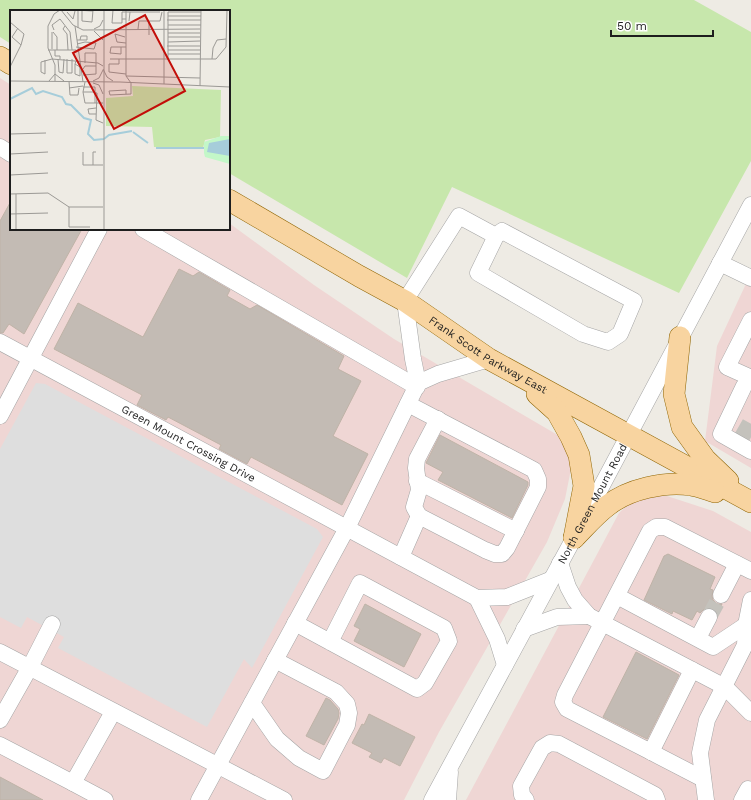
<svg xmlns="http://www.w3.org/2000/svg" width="751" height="800" font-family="'Work Sans',sans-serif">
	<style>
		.commercial { fill: #efd6d4 }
		.grass { fill: #c7e7ac }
		.parking { fill: #dedede }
		.building { fill: #c3bbb4; stroke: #bfb3a7 }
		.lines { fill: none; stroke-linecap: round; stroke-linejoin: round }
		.minor-tunnel { stroke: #c4c2bc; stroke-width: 16; stroke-dasharray: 16 8; stroke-linecap: butt }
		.minor-casing { stroke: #a5a5a5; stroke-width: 17 }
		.major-casing { stroke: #916706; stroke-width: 22 }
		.minor { stroke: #fff; stroke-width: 16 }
		.major { stroke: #f8d4a0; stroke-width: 21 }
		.labels { text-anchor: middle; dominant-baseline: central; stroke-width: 3; stroke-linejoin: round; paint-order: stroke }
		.street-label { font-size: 11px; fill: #1e1e1e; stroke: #fff }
		.inset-river { fill: none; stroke: #a6cdda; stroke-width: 2 }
		.inset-road { fill: none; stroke: #9b9995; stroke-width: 1 }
		.view { fill: #c30e09; fill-opacity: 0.15; stroke: #c30e09; stroke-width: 2 }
		.inset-edge { fill: none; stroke: #1e1e1e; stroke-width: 2 }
	</style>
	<rect width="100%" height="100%" fill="#eeebe4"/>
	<path class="commercial" d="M 0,78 L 11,85 L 11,229 L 229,229 L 229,223 L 314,285 L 394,339 L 561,437 L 569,449 L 571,469 L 565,499 L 547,542 L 439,732 L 404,800 L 0,800 Z
		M 751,273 L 751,468 L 705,441 L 717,346 Z
		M 647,495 L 667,496 L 713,511 L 751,532 L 751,800 L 466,800 L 619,513 L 634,499 Z"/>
	<path class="grass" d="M 0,0 L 694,0 L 751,32 L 751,161 L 679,293 L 452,187 L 407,278 L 229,173 L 229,11 L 11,11 L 11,44 L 0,37 Z"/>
	<path class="parking" d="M 36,383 L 45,384 L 317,529 L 323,537 L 252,668 L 244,659 L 207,727 L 58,648 L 64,637 L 27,617 L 21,628 L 0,617 L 0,449 Z"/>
	<path class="building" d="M 11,201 L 11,229 L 82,229 L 24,334 L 9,324 L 3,333 L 0,333 L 0,221 Z
		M 179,269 L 193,276 L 199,272 L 230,290 L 227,296 L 250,309 L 257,305 L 344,356 L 338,369 L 361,381 L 333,436 L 368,454 L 342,505 L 251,457 L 247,464 L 219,449 L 221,445 L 168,417 L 166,420 L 137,405 L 142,395 L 54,349 L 78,303 L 143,337 Z
		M 440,435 L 528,482 L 528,485 L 512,518 L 438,480 L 443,472 L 426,463 Z
		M 668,554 L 715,577 L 710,589 L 713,590 L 712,596 L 713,600 L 717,604 L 722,604 L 717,613 L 714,609 L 708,608 L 704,609 L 700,613 L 697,611 L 692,620 L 673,611 L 672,614 L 644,600 L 664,556 Z
		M 365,604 L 421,634 L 404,667 L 354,641 L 360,629 L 354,626 Z
		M 636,652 L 679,675 L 647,739 L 603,717 Z
		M 326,698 L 330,700 L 338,709 L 339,713 L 338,719 L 324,745 L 306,736 Z
		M 369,714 L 415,737 L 400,766 L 384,758 L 381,763 L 369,757 L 372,753 L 352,743 L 362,724 L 364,725 Z
		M 0,777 L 43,800 L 0,800 Z"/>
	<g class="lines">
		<path class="minor-tunnel" d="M 742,437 L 751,421
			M 709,617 L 721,595"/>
		<defs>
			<g id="minor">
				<path d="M 0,147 L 11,154"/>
				<path d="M 143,229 L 417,387"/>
				<path d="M 502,231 L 634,301 L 620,334 L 608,342 L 583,334 L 478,273 L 496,236 Z"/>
				<path d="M 720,263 L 751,278"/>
				<path id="s1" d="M 0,342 L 477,598 L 507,597 L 550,580"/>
				<path d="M 747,376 L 727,367 L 751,320"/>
				<path d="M 418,383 L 413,359 L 405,301 L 459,216 L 496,236"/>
				<path d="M 744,386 L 721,434 L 751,451"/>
				<path d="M 0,416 L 99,229"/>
				<path d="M 417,481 L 516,531"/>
				<path d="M 419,516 L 414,507 L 419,490 L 416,468 L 417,459 L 438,419"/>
				<path d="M 401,557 L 419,516 L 485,550 L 495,554 L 502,554 L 507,548 L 538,487 L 538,479 L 534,470 L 408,404"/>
				<path d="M 560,563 L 568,587 L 575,600 L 589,616 L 725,687 L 751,713"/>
				<path d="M 721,595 L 737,564"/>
				<path d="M 617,596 L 713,647 L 746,625"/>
				<path d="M 477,598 L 497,639 L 505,665"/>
				<path d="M 295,623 L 417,689 L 425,683 L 449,641 L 444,628 L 360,583 L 330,642"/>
				<path d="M 524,629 L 557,617 L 589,616"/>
				<path d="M 698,638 L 709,617"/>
				<path d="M 0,652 L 284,800"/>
				<path d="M 692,670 L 651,752 L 567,709 L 563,702 L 565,695 L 650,531 L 656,527 L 665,527 L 751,571"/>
				<path d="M 252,703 L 277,739 L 299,758 L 323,771 L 347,725 L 349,713 L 347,704 L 336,692 L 275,660"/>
				<path d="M 0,720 L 30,667 L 52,624"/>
				<path d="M 0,745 L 73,783 L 113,712"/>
				<path d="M 651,752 L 703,779"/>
				<path d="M 73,783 L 105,800"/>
				<path d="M 199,800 L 347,528 L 418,383 L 438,374 L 489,359"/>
				<path id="s2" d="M 432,800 L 574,538 L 751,205"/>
				<path d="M 448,800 L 450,772"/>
				<path d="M 526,800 L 522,795 L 521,786 L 542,748 L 550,743 L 559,744 L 655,795 L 657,800"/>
				<path d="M 706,800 L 700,753 L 707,720 L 745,645 L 746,625 L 751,600"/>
				<path d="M 742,800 L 748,789"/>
			</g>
			<g id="major">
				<path d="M 0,57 L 11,64"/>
				<path id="s3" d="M 229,200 L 359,276 L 405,301 L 489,359 L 751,502"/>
				<path d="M 680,337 L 674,394 L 682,427 L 705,459 L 728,481"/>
				<path d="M 537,394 L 557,412 L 571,437 L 579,455 L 584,486 L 574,538"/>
				<path d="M 574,538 C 585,527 595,515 607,506 C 628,489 665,481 691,485 C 699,486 707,490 715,492"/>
			</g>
		</defs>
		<use href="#minor" class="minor-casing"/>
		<use href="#major" class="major-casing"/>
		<use href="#minor" class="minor"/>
		<use href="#major" class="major"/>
	</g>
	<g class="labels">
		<g class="street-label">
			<text stroke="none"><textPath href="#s3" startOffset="302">Frank Scott Parkway East</textPath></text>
			<text stroke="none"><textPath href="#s1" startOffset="214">Green Mount Crossing Drive</textPath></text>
			<text stroke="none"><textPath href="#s2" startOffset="337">North Green Mount Road</textPath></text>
		</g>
	</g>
	<g transform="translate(10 10)">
		<rect width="220" height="220" fill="#eeebe4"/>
		<path d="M 122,76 L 211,80 L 210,127 L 195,130 L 193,138 L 144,137 L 142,117 L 96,116 L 96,88 L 123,86 Z" fill="#c7e7ac"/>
		<path d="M 211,126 L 220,126 L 220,154 L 195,147 L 194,143 L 194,132 Z" fill="#c3f7c8"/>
		<path d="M 220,129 L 220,146 L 197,142 L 199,133 Z" fill="#a6cdda"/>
		<path class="inset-river" d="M 0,89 L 22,78 L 26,84 L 33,81 L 52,87 L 56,94 L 61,95 L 74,108 L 81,110 L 78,124 L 84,130 L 94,129M 123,122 L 138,133M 94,129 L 99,125 L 122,121M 146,138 L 194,138"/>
		<path class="inset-road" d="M 51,0 L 63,15 L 73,20 L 190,19M 65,0 L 83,1M 72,0 L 72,11 L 82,12 L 83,0M 103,0 L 102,13 L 112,13 L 112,9M 116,0 L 116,66 L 121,73 L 121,84 L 100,85 L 99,81 L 116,80 L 116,84M 57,2 L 63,9 L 65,1M 120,2 L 150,2M 158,6 L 191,6M 116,9 L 112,9 L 112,2 L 120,2 L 119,11M 157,10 L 191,10M 139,11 L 150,11 L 152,2M 0,12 L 14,24 L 11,35 L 0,57M 158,15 L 191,15M 55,16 L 53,19 L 57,24 L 58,40M 65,16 L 73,72M 8,18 L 2,27 L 11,35M 68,18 L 68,0M 84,19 L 90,16 L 93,10M 128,19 L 129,11 L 139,11 L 139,25M 44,20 L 42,15 L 50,9 L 60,22 L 62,40 L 66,40M 84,21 L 93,30M 43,22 L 47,27 L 47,40M 158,23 L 190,23M 115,27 L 105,24 L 107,32 L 116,33M 158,27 L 190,27M 67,30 L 77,30 L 77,26 L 71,26 L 70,30M 158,32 L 190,31M 157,36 L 190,36M 66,37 L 84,39 L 86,33 L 75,32 L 67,34M 111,37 L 111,44 L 100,43 L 101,37 L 116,37M 42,39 L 42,22M 38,40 L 62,40M 45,40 L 45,46 L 50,46 L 50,49M 158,40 L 190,40M 158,44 L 190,44M 48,49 L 49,62 L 53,63 L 54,49M 57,49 L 57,63 L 62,63 L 62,49M 100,49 L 206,49 L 216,37 L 217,0M 109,49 L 109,54 L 99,54 L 99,62 L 116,64M 158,49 L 158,2 L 191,2M 202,49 L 203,38 L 207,30 L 216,29M 35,50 L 35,64M 65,54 L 70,57 L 70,66 L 65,64 L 65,54 L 66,51M 73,59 L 75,56 L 86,56M 93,59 L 97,67 L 103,71M 35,64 L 31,62 L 31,52 L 42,49 L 88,53 L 93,56M 73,65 L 86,64 L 86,43 L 75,43 L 75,53M 116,66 L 190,68M 0,71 L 110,72 L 220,77M 39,71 L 45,64 L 54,71M 45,71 L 45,55 L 38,38 L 38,16 L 44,4 L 50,0M 59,71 L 60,85 L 68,85 L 69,78M 83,71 L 89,68 L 93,60M 75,72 L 73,82 L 85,82 L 85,93 L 93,93M 83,73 L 89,75 L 93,84M 154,74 L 154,0M 190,76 L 191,1M 73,77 L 85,77 L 85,82M 59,78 L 73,76M 73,82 L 75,93 L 85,93M 85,83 L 87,83 L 86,110 L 93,113M 86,104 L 79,104 L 78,99 L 86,98M 0,124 L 36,123M 73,142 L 73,155 L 93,155M 0,144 L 38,142M 83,155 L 83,142 L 86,142M 0,165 L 38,163M 0,184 L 38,183 L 59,197 L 93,197M 59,197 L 59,217 L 80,217M 0,204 L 38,203M 6,220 L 6,184M 94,220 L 94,0"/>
		<path class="view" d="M 135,5 L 175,81 L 104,119 L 63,43 Z"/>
		<rect width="220" height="220" class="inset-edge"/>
	</g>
	<path d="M611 30v6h102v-6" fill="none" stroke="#1e1e1e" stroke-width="2"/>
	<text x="617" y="30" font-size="12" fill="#1e1e1e" stroke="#ffffff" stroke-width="3" paint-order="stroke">50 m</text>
</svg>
